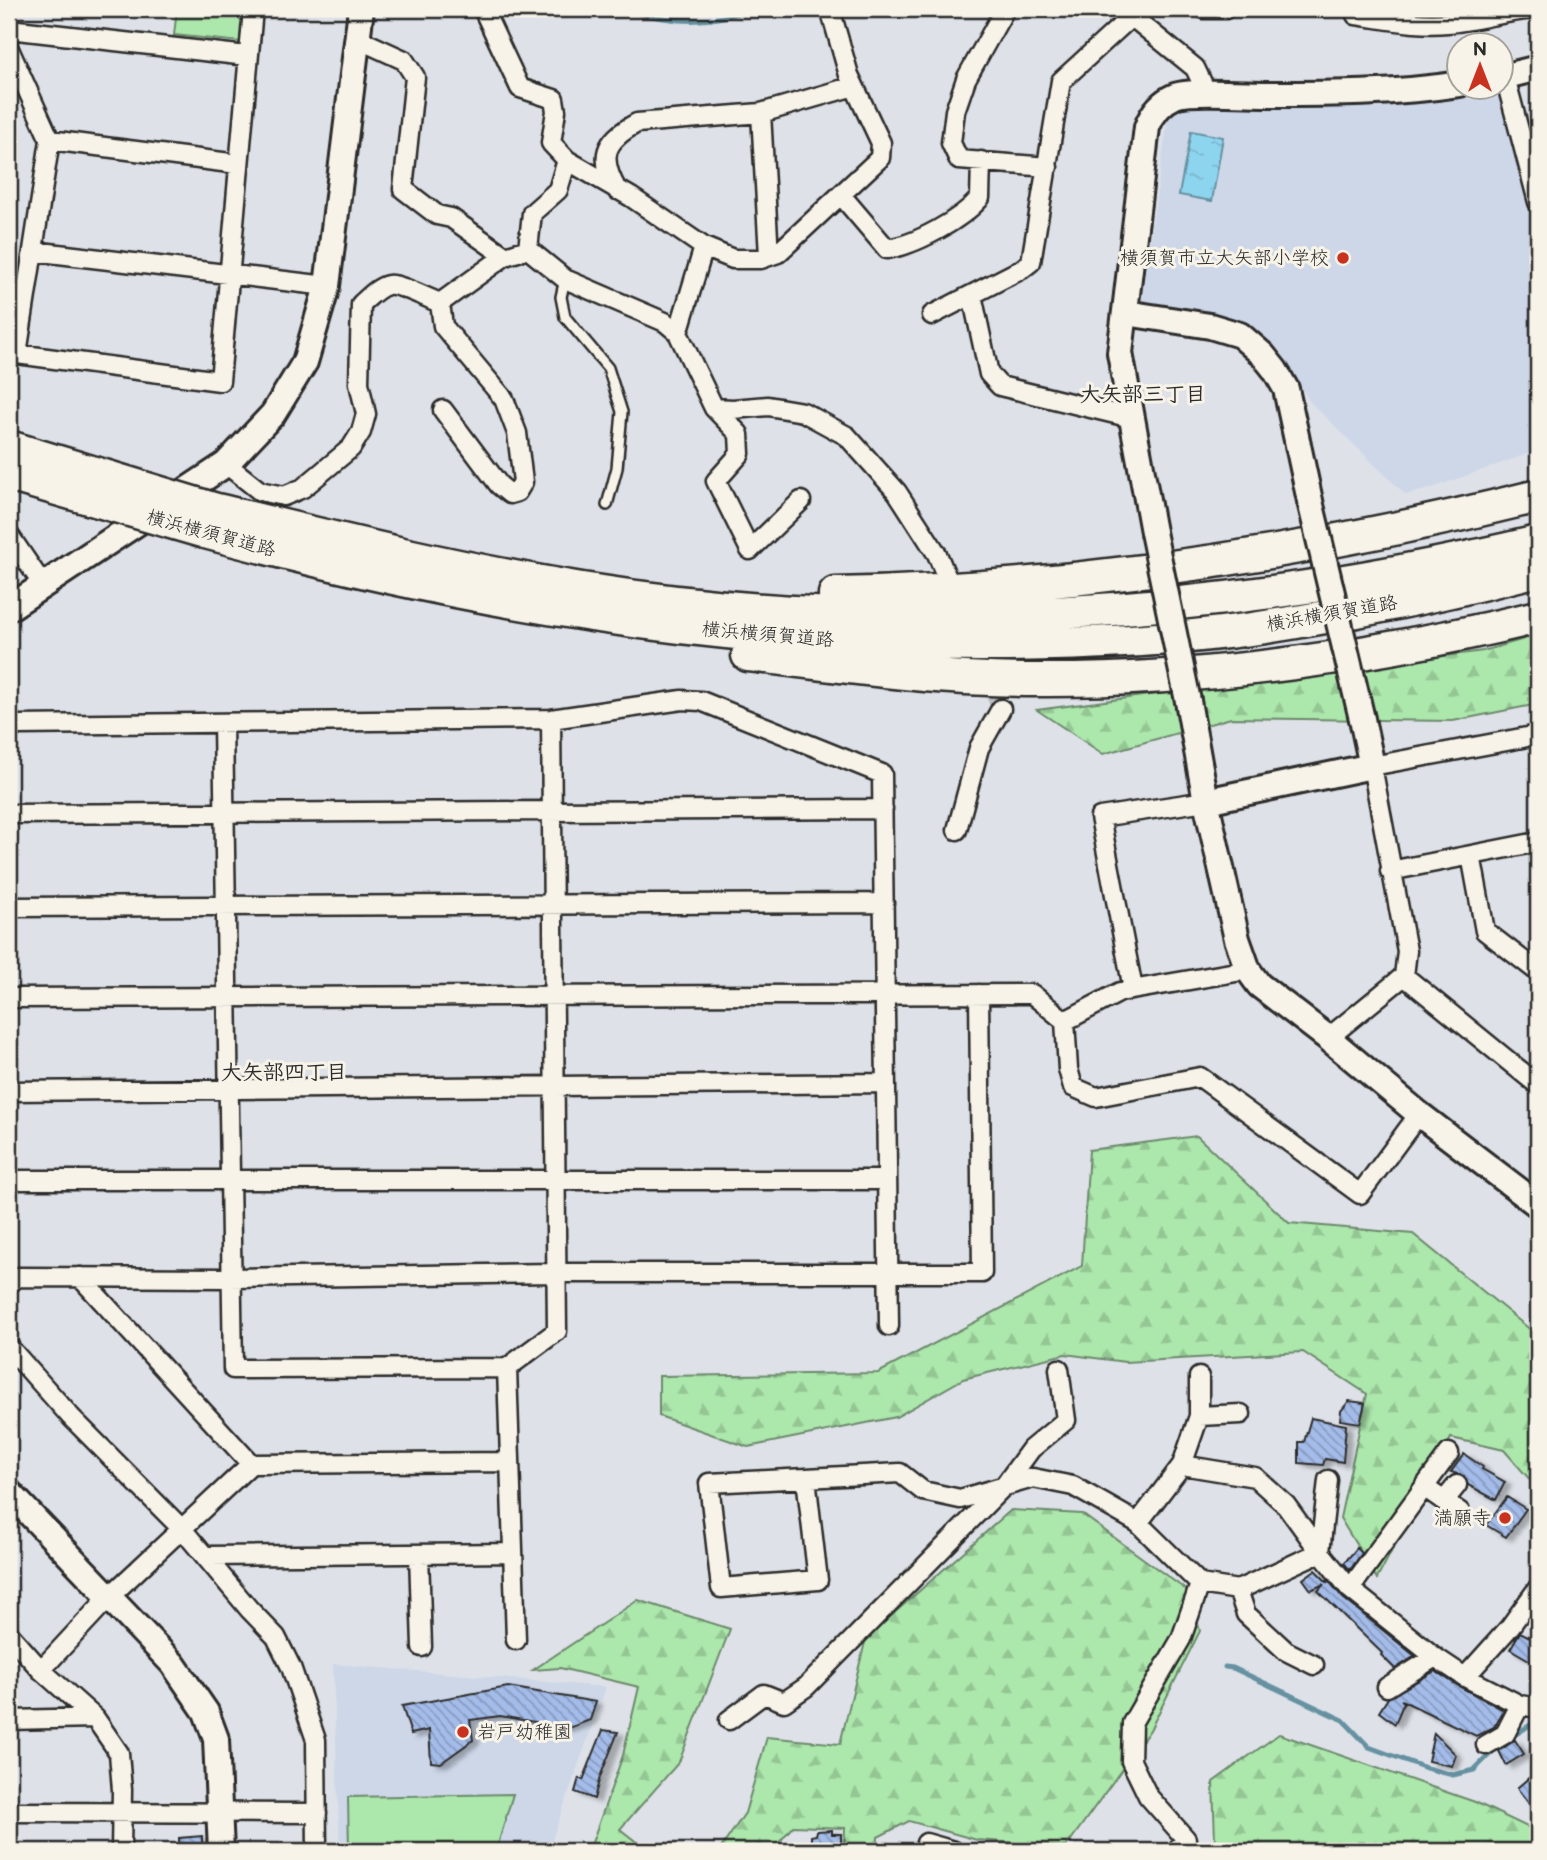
<svg xmlns="http://www.w3.org/2000/svg" width="1547" height="1860" font-family="'Balsamiq Sans','Klee One',sans-serif">
	<style>
		.built { fill: #cdd7e8 }
		.forest { fill: url(#forest-firs); stroke: #6c896c; stroke-width: 2 }
		.green { fill: #ace7ac; stroke: #6c896c; stroke-width: 2 }
		.water { fill: url(#water-ripples); stroke: #6691a1; stroke-width: 2 }
		.lines { fill: none; stroke-linecap: round; stroke-linejoin: round }
		.stream { stroke: #6691a1; stroke-width: 5 }
		.building { fill: url(#building-back-hatch); stroke: #2b2b2b; stroke-width: 2; filter: url(#shadow) }
		.street-tunnel { stroke: #babdc2; stroke-width: 18; stroke-dasharray: 18 9; stroke-linecap: butt }
		.lane-casing { stroke: #2b2b2b; stroke-width: 14 }
		.street-casing { stroke: #2b2b2b; stroke-width: 23 }
		.secondary-casing { stroke: #2b2b2b; stroke-width: 30 }
		.highway-casing { stroke: #2b2b2b; stroke-width: 37 }
		.lane { stroke: #f7f3e8; stroke-width: 9 }
		.street { stroke: #f7f3e8; stroke-width: 18 }
		.secondary { stroke: #f7f3e8; stroke-width: 24 }
		.highway { stroke: #f7f3e8; stroke-width: 32 }
		.secondary-bridge-casing { stroke: #2b2b2b; stroke-width: 30; stroke-linecap: butt }
		.highway-bridge-casing { stroke: #2b2b2b; stroke-width: 37; stroke-linecap: butt }
		.secondary-bridge { stroke: #f7f3e8; stroke-width: 24 }
		.highway-bridge { stroke: #f7f3e8; stroke-width: 32 }
		.poi-dot { fill: #c8321e; stroke: #f7f3e8; stroke-width: 2.5 }
		.labels { text-anchor: middle; dominant-baseline: central; stroke-width: 6; stroke-linejoin: round; paint-order: stroke }
		.poi-label { font-size: 19px; fill: #2b2b2b; stroke: #f7f3e8; text-anchor: end }
		.street-label { font-size: 19px; fill: #2b2b2b; stroke: #f7f3e8 }
		.neighbourhood-label { font-size: 21px; font-weight: bold; fill: #2b2b2b; stroke: #f7f3e8 }
	</style>
	<defs>
		<pattern id="forest-firs" width="22" height="20" patternUnits="userSpaceOnUse" patternTransform="scale(1.75)"><rect width="22" height="20" fill="#ace7ac"/><path d="M5 1l3.5 6h-7zM16 11l3.5 6h-7z" fill="#94c694"/></pattern>
		<pattern id="water-ripples" width="26" height="14" patternUnits="userSpaceOnUse" patternTransform="scale(1.75)"><rect width="26" height="14" fill="#8dd5ef"/><path d="M2 4q2-2 4 0t4 0M15 11q2-2 4 0t4 0" fill="none" stroke="#7ab7cd"/></pattern>
		<pattern id="building-back-hatch" width="6" height="6" patternUnits="userSpaceOnUse" patternTransform="scale(1.75)"><rect width="6" height="6" fill="#a4bce9"/><path d="M-1 5l2 2M0 0l6 6M5-1l2 2" fill="none" stroke="#8699bd"/></pattern>
		<filter id="shadow"><feDropShadow dx="6" dy="3.5" stdDeviation="2" flood-color="#0004"/></filter>
	</defs>
	<rect width="100%" height="100%" fill="#dee2e8"/>
	<filter id="ink" filterUnits="userSpaceOnUse"><feTurbulence type="fractalNoise" baseFrequency=".0143" numOctaves="2"/><feDisplacementMap in="SourceGraphic" scale="14" xChannelSelector="R" yChannelSelector="G"/><feConvolveMatrix kernelMatrix="1 2 1 2 8 2 1 2 1" color-interpolation-filters="sRGB"/></filter>
	<g filter="url(#ink)">
		<path class="built" d="M 1500,97 L 1507,102 L 1538,219 L 1538,450 L 1429,489 L 1406,495 L 1310,402 L 1279,349 L 1240,323 L 1148,306 L 1141,297 L 1168,119 L 1183,106 Z
			M 333,1664 L 606,1687 L 548,1851 L 340,1851 Z"/>
		<path class="forest" d="M 1538,635 L 1538,704 L 1453,721 L 1231,718 L 1103,754 L 1037,710 L 1483,651 Z
			M 1197,1136 L 1289,1223 L 1413,1234 L 1538,1336 L 1538,1489 L 1504,1450 L 1451,1438 L 1377,1579 L 1340,1518 L 1367,1394 L 1303,1352 L 1125,1362 L 1065,1354 L 963,1379 L 896,1417 L 748,1447 L 659,1416 L 659,1376 L 878,1373 L 1082,1266 L 1089,1150 Z
			M 1011,1510 L 1082,1514 L 1189,1592 L 1200,1631 L 1150,1730 L 1066,1847 L 977,1840 L 909,1821 L 878,1837 L 877,1851 L 844,1851 L 845,1828 L 793,1826 L 772,1851 L 719,1851 L 745,1813 L 767,1737 L 840,1744 L 866,1638 Z
			M 638,1600 L 730,1629 L 679,1762 L 620,1829 L 648,1851 L 589,1851 L 623,1755 L 639,1687 L 560,1668 L 533,1670 Z
			M 1279,1734 L 1475,1802 L 1538,1832 L 1538,1851 L 1203,1851 L 1215,1840 L 1213,1782 Z"/>
		<path class="green" d="M 177,9 L 244,9 L 240,42 L 174,35 Z
			M 513,1794 L 496,1851 L 349,1851 L 348,1797 Z"/>
		<path class="water" d="M 1191,131 L 1223,137 L 1212,201 L 1179,195 Z"/>
		<g class="lines">
			<path class="stream" d="M 620,9 C 668,20 702,28 750,9
				M 1225,1667 L 1233,1668 L 1343,1720 L 1369,1747 L 1426,1768 L 1453,1775 L 1474,1770 L 1496,1748
				M 1510,1738 L 1538,1720"/>
		</g>
		<path class="building" d="M 1349,1401 L 1365,1403 L 1360,1423 L 1340,1420 L 1341,1411 Z
			M 1311,1418 L 1346,1425 L 1343,1462 L 1325,1459 L 1323,1465 L 1299,1463 L 1299,1442 L 1304,1442 Z
			M 1464,1454 L 1483,1467 L 1482,1469 L 1505,1482 L 1496,1500 L 1468,1485 L 1464,1476 L 1451,1472 Z
			M 1507,1497 L 1526,1509 L 1506,1537 L 1486,1525 Z
			M 1357,1548 L 1362,1553 L 1350,1570 L 1344,1563 Z
			M 1315,1570 L 1327,1582 L 1328,1580 L 1343,1598 L 1415,1656 L 1395,1669 L 1381,1655 L 1382,1653 L 1318,1591 L 1324,1584 L 1311,1590 L 1303,1579 Z
			M 1520,1632 L 1538,1641 L 1538,1665 L 1510,1649 Z
			M 1435,1671 L 1460,1687 L 1504,1710 L 1494,1727 L 1476,1736 L 1401,1700 L 1404,1702 L 1395,1724 L 1379,1712 L 1388,1698 Z
			M 508,1687 L 596,1702 L 590,1720 L 569,1728 L 500,1716 L 470,1720 L 473,1740 L 441,1763 L 431,1762 L 429,1730 L 411,1734 L 402,1706 Z
			M 603,1730 L 618,1732 L 600,1777 L 594,1799 L 575,1792 L 579,1778 L 583,1780 Z
			M 1434,1733 L 1456,1755 L 1452,1766 L 1428,1761 Z
			M 1515,1740 L 1524,1754 L 1506,1765 L 1499,1751 Z
			M 1538,1770 L 1538,1797 L 1530,1805 L 1517,1788 Z
			M 832,1830 L 832,1834 L 841,1834 L 841,1850 L 811,1849 L 811,1836 L 816,1835 L 817,1831 Z
			M 202,1836 L 202,1851 L 179,1851 L 179,1838 Z"/>
		<g class="lines">
			<path class="street-tunnel" d="M 972,640 L 1001,709"/>
			<defs>
				<path id="lane" d="M 565,279 L 561,297 L 565,317 L 608,368 L 622,412 L 617,468 L 607,505"/>
				<path id="street" d="M 1005,9 L 966,79 L 955,111 L 951,143 L 959,160 L 1048,167
					M 1205,9 L 1225,9
					M 1125,11 L 1195,68 L 1207,93
					M 1356,15 C 1386,19 1417,26 1447,23 C 1478,21 1507,10 1538,9
					M 9,29 L 247,56
					M 358,39 L 404,60 L 415,77 L 403,189 L 437,215 L 451,218 L 505,256
					M 9,49 L 50,140 L 17,354
					M 1505,77 L 1538,202
					M 761,113 L 769,256
					M 50,140 L 238,164
					M 567,160 L 631,197 L 704,247 L 733,259 L 761,259 L 778,253 L 880,158 L 881,143 L 849,75 L 830,9
					M 617,190 C 599,158 603,141 637,123 L 761,113 L 854,86
					M 841,195 L 887,249 C 915,245 961,220 980,198 L 981,161
					M 528,249 L 565,279 L 665,322 L 678,333 L 714,408 L 739,434 L 740,454 L 716,481 L 750,550 L 801,501
					M 33,251 L 327,286
					M 972,295 L 989,374 L 1000,386 L 1132,418
					M 440,303 L 505,256 L 528,249 L 532,213 L 558,190 L 567,160 L 551,143 L 556,111 L 554,99 L 520,88 L 483,9
					M 932,315 L 1022,269 L 1031,262 L 1061,81 L 1132,16
					M 678,333 L 704,247
					M 9,355 L 17,354 L 220,381 L 253,9
					M 714,408 L 733,409 L 768,406 L 803,412 L 847,436 L 897,492 L 937,554 L 947,578
					M 226,464 L 260,491 L 284,496 L 303,488 L 351,448 L 361,432 L 366,414 L 359,383 L 361,304 C 368,298 378,287 388,285 C 398,283 429,299 440,303 L 443,326 L 504,399 L 517,433 L 523,482 L 517,492 L 510,494 L 499,485 L 443,410
					M 9,535 L 43,585
					M 223,723 L 233,1369 L 507,1368 L 557,1331 L 551,719
					M 9,730 L 17,725 L 551,719 L 682,700 L 701,701 L 882,774 L 889,1326
					M 9,814 L 883,809
					M 957,830 L 979,748 L 1001,709
					M 1471,855 L 1485,931 L 1538,972
					M 1390,871 L 1538,842
					M 9,907 L 884,903
					M 1404,976 L 1538,1085
					M 1133,989 L 1100,817 L 1206,801
					M 9,998 L 1032,994 L 1065,1021 L 1120,992 L 1248,970
					M 1065,1021 L 1068,1069 L 1073,1087 L 1096,1097 L 1200,1077 L 1360,1194 L 1419,1114
					M 1328,1038 L 1404,976 L 1407,951 L 1372,766 L 1538,735
					M 9,1091 L 886,1083
					M 9,1180 L 887,1180
					M 9,1284 L 17,1277 L 231,1278 L 556,1273 L 982,1273 L 979,994
					M 9,1347 L 71,1417 L 183,1530 L 249,1609 L 276,1637 L 291,1667 L 316,1740 L 317,1851
					M 507,1368 L 516,1640
					M 1199,1416 L 1241,1414
					M 251,1464 L 510,1462
					M 1182,1465 L 1255,1477 L 1286,1505 L 1320,1552 L 1328,1480
					M 806,1478 L 818,1580 L 721,1588 L 709,1483 L 900,1473 L 923,1491 L 960,1499 L 1033,1478 L 1073,1486 L 1138,1523 L 1200,1584 L 1238,1590 L 1246,1614 L 1286,1651 L 1314,1665
					M 1424,1487 L 1460,1512
					M 1444,1501 L 1457,1485
					M 1138,1523 L 1182,1465 L 1199,1416 L 1199,1377
					M 419,1554 L 422,1647
					M 205,1556 L 513,1553
					M 1350,1589 L 1449,1453
					M 1238,1590 L 1320,1552 L 1350,1589 L 1435,1657 L 1465,1677 L 1520,1705 L 1538,1708
					M 9,1634 L 41,1670 L 95,1718 L 119,1753 L 122,1790 L 121,1851
					M 41,1670 L 108,1598 L 251,1464 L 80,1277
					M 1465,1677 L 1509,1628 L 1538,1588
					M 1387,1687 L 1435,1657
					M 9,1720 L 95,1718
					M 729,1720 L 764,1694 L 784,1702 L 806,1687 L 1004,1486 L 1031,1449 L 1066,1420 L 1059,1369
					M 1486,1745 L 1505,1734 L 1520,1705
					M 9,1812 L 317,1813
					M 926,1843 L 954,1851
					M 1176,1851 L 1186,1839 L 1148,1796 L 1131,1761 L 1132,1723 L 1181,1639 L 1200,1584"/>
				<path id="secondary" d="M 1502,77 L 1538,68
					M 1126,313 L 1210,326 L 1240,335 L 1263,355 L 1275,370 L 1286,389 L 1310,501
					M 1153,532 L 1120,353 L 1147,127 C 1152,114 1161,102 1175,96 C 1189,90 1248,94 1266,94 C 1331,94 1395,94 1460,84
					M 9,608 L 226,464 L 273,414 L 305,362 L 327,286 L 361,9
					M 1188,701 L 1206,801 L 1237,939 L 1248,970 L 1259,985 L 1328,1038 L 1419,1114 L 1538,1205
					M 1206,801 L 1372,766 L 1362,719
					M 9,1492 L 173,1664 L 206,1712 L 216,1739 L 221,1851"/>
				<path id="highway" d="M 213,509 C 336,539 458,569 582,589 C 901,640 1226,616 1538,542
					M 205,532 C 465,602 718,646 988,645 C 1076,645 1165,641 1252,629 C 1349,615 1444,594 1538,570
					M 835,594 C 1070,589 1310,553 1538,496
					M 748,655 C 820,663 892,674 965,678 C 1158,688 1351,662 1538,617"/>
			</defs>
			<use href="#lane" class="lane-casing"/>
			<use href="#street" class="street-casing"/>
			<use href="#secondary" class="secondary-casing"/>
			<use href="#highway" class="highway-casing"/>
			<use href="#lane" class="lane"/>
			<use href="#street" class="street"/>
			<use href="#secondary" class="secondary"/>
			<use href="#highway" class="highway"/>
			<defs>
				<path id="secondary-bridge" d="M 1310,501 L 1362,719
					M 1153,532 L 1188,701"/>
				<path id="highway-bridge" d="M 9,447 L 213,509
					M 9,475 L 205,532"/>
			</defs>
			<use href="#secondary-bridge" class="secondary-bridge-casing"/>
			<use href="#highway-bridge" class="highway-bridge-casing"/>
			<use href="#secondary-bridge" class="secondary-bridge"/>
			<use href="#highway-bridge" class="highway-bridge"/>
		</g>
	</g>
	<g class="poi-dot">
		<circle cx="1343" cy="258" r="7"/>
		<circle cx="1505" cy="1518" r="7"/>
		<circle cx="463" cy="1732" r="7"/>
	</g>
	<g class="labels">
		<g class="poi-label">
			<text x="1329" y="258">横須賀市立大矢部小学校</text>
			<text x="1491" y="1518">満願寺</text>
			<text x="477" y="1732" text-anchor="start">岩戸幼稚園</text>
		</g>
		<g class="street-label">
			<text transform="translate(211 534) rotate(15)">横浜横須賀道路</text>
			<text transform="translate(1332 614) rotate(-10)">横浜横須賀道路</text>
			<text transform="translate(768 635) rotate(5)">横浜横須賀道路</text>
		</g>
		<g class="neighbourhood-label">
			<text x="1143" y="394">大矢部三丁目</text>
			<text x="284" y="1072">大矢部四丁目</text>
		</g>
	</g>
	<rect width="1547" height="1860" fill="none" stroke="#f7f3e8" stroke-width="35"/>
	<rect x="18" y="18" width="1512" height="1825" fill="none" stroke="#2b2b2b" stroke-width="2.5" filter="url(#ink)"/>
	<g transform="translate(1480 66)"><circle r="33" fill="#f7f3e8" stroke="#a5a39c" stroke-width="2"/>
	<path d="M0-5L12 26L0 18L-12 26Z" fill="#c8321e"/>
	<text y="-10" font-size="19" font-weight="bold" text-anchor="middle" fill="#2b2b2b">N</text>
	</g>
</svg>
